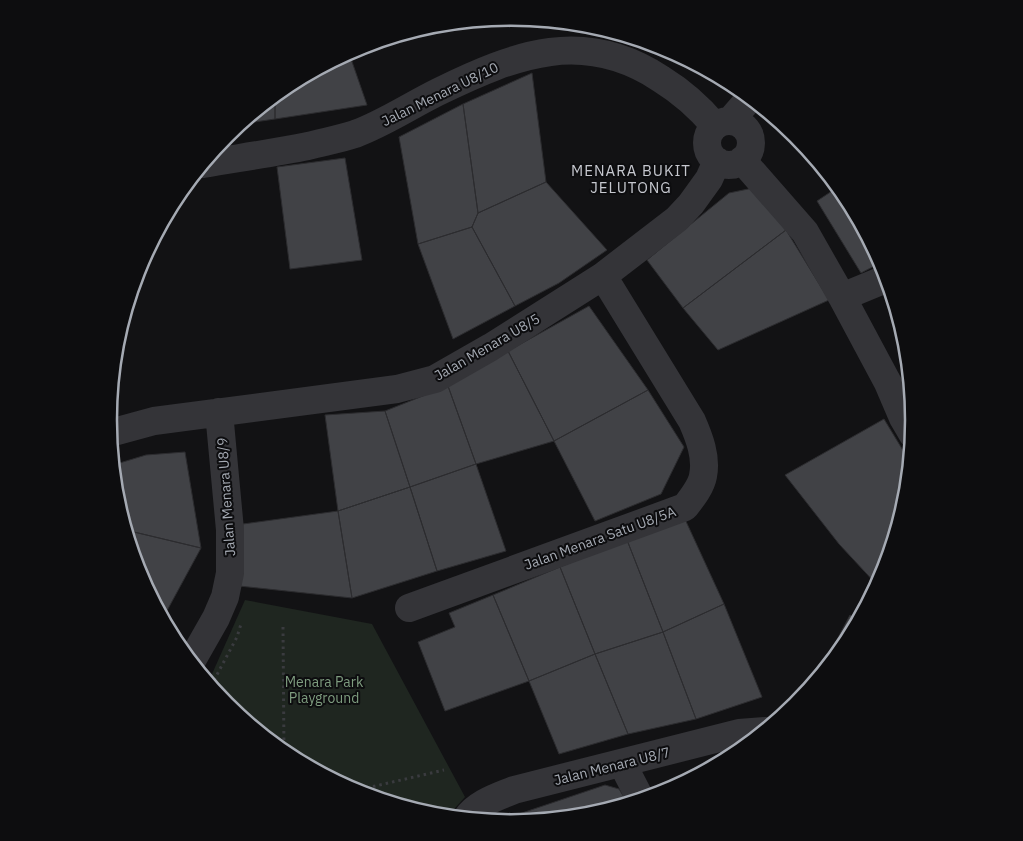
<svg xmlns="http://www.w3.org/2000/svg" width="1023" height="841" font-family="'IBM Plex Sans',sans-serif">
	<style>
		.green { fill: #1f2620 }
		.building { fill: #414246; stroke: #2c2c2f }
		.lines { fill: none; stroke-linecap: round; stroke-linejoin: round }
		.path { stroke: #3a3b3f; stroke-width: 3; stroke-dasharray: 2.5 4; stroke-linecap: butt }
		.minor { stroke: #343438; stroke-width: 28 }
		.labels { text-anchor: middle; dominant-baseline: central; stroke-width: 4; stroke-linejoin: round; paint-order: stroke }
		.street-label { font-size: 14px; fill: #a5aab3; stroke: #0d0d0f }
		.park-label { font-size: 14px; fill: #7e9c7f; stroke: #0d0d0f }
		.neighbourhood-label { font-size: 15px; letter-spacing: 1px; fill: #c6c8cf; stroke: #0d0d0f }
		.rim { fill: none; stroke: #a5aab3; stroke-width: 2.5 }
	</style>
	<rect width="100%" height="100%" fill="#121214"/>
	<path class="green" d="M 245,600 L 372,624 L 465,797 L 447,817 L 433,816 L 357,793 L 287,755 L 226,705 L 208,683 Z"/>
	<path class="building" d="M 349,53 L 367,105 L 275,119 L 275,96 L 288,85 Z
		M 532,73 L 546,182 L 478,213 L 463,104 Z
		M 275,96 L 275,119 L 241,124 Z
		M 463,104 L 478,213 L 472,227 L 418,244 L 399,137 Z
		M 345,158 L 362,260 L 290,269 L 277,167 Z
		M 546,182 L 607,250 L 559,283 L 515,306 L 472,227 L 478,213 Z
		M 838,187 L 847,197 L 882,262 L 861,273 L 817,201 Z
		M 753,188 L 786,230 L 683,308 L 647,260 L 729,193 Z
		M 472,227 L 515,306 L 453,339 L 418,244 Z
		M 786,230 L 829,300 L 718,350 L 683,308 Z
		M 133,287 L 135,298 L 129,301 Z
		M 589,306 L 648,390 L 554,441 L 508,351 Z
		M 508,351 L 554,441 L 476,464 L 448,386 Z
		M 448,386 L 476,464 L 410,487 L 385,411 Z
		M 648,390 L 684,447 L 661,494 L 595,521 L 554,441 Z
		M 385,411 L 410,487 L 338,511 L 325,415 Z
		M 884,419 L 910,462 L 907,499 L 884,575 L 878,586 L 839,544 L 785,475 Z
		M 185,452 L 201,548 L 134,532 L 116,497 L 113,465 L 146,455 Z
		M 476,464 L 506,551 L 437,571 L 410,487 Z
		M 410,487 L 437,571 L 352,598 L 338,511 Z
		M 116,497 L 134,532 L 128,539 L 116,499 Z
		M 338,511 L 352,598 L 239,586 L 243,524 Z
		M 684,517 L 724,604 L 663,632 L 627,540 Z
		M 134,532 L 201,548 L 163,618 L 139,574 L 128,539 Z
		M 627,540 L 663,632 L 595,654 L 560,567 Z
		M 560,567 L 595,654 L 529,681 L 493,595 Z
		M 493,595 L 529,681 L 445,711 L 418,642 L 455,627 L 449,613 Z
		M 724,604 L 762,697 L 696,719 L 663,632 Z
		M 850,615 L 859,621 L 846,645 L 812,687 Z
		M 663,632 L 696,719 L 628,734 L 595,654 Z
		M 595,654 L 628,734 L 559,754 L 529,681 Z
		M 605,785 L 619,789 L 628,804 L 590,816 L 512,824 L 507,818 Z"/>
	<g class="lines">
		<path class="path" d="M 283,627 L 284,753
			M 211,686 L 237,637 L 241,624
			M 354,791 L 444,770"/>
		<path class="minor" d="M 730,121 L 750,98
			M707 143a22 22 0 1 1 44 0a22 22 0 1 1-44 0Z
			M 742,160 L 805,232 L 842,297 L 888,383 L 903,418 L 913,435
			M 203,164 C 238,158 273,153 308,146 C 323,142 340,139 355,134 C 385,123 411,105 440,91 C 516,54 584,28 661,79 C 682,92 699,107 715,126
			M 842,297 L 888,278
			M 110,433 L 154,421 L 397,389 L 435,379 L 491,347 L 603,276 L 677,219 L 691,204 L 709,179 L 717,161
			M 409,608 L 685,507 C 692,498 701,487 703,476 C 707,457 699,437 692,421 L 603,276
			M 191,662 L 216,618 L 225,597 L 230,573 L 230,530 L 219,412
			M 622,763 L 641,800
			M 466,819 C 477,803 497,797 514,790 L 739,733 L 766,731"/>
	</g>
	<g class="labels">
		<g class="street-label">
			<text transform="translate(440 94) rotate(-26)">Jalan Menara U8/10</text>
			<text transform="translate(487 347) rotate(-30)">Jalan Menara U8/5</text>
			<text transform="translate(226 497) rotate(-94)">Jalan Menara U8/9</text>
			<text transform="translate(600 538) rotate(-20)">Jalan Menara Satu U8/5A</text>
			<text transform="translate(612 766) rotate(-14)">Jalan Menara U8/7</text>
		</g>
		<g class="park-label">
			<text x="324" y="682">Menara Park<tspan x="324" dy="16">Playground</tspan></text>
		</g>
		<g class="neighbourhood-label">
			<text x="631" y="170">MENARA BUKIT<tspan x="631" dy="17">JELUTONG</tspan></text>
		</g>
	</g>
	<path d="M0 0H1023V841H0ZM117 420a394 394 0 1 1 788 0a394 394 0 1 1-788 0Z" fill="#0d0d0f" fill-rule="evenodd"/>
	<path class="rim" d="M117 420a394 394 0 1 1 788 0a394 394 0 1 1-788 0Z"/>
</svg>
